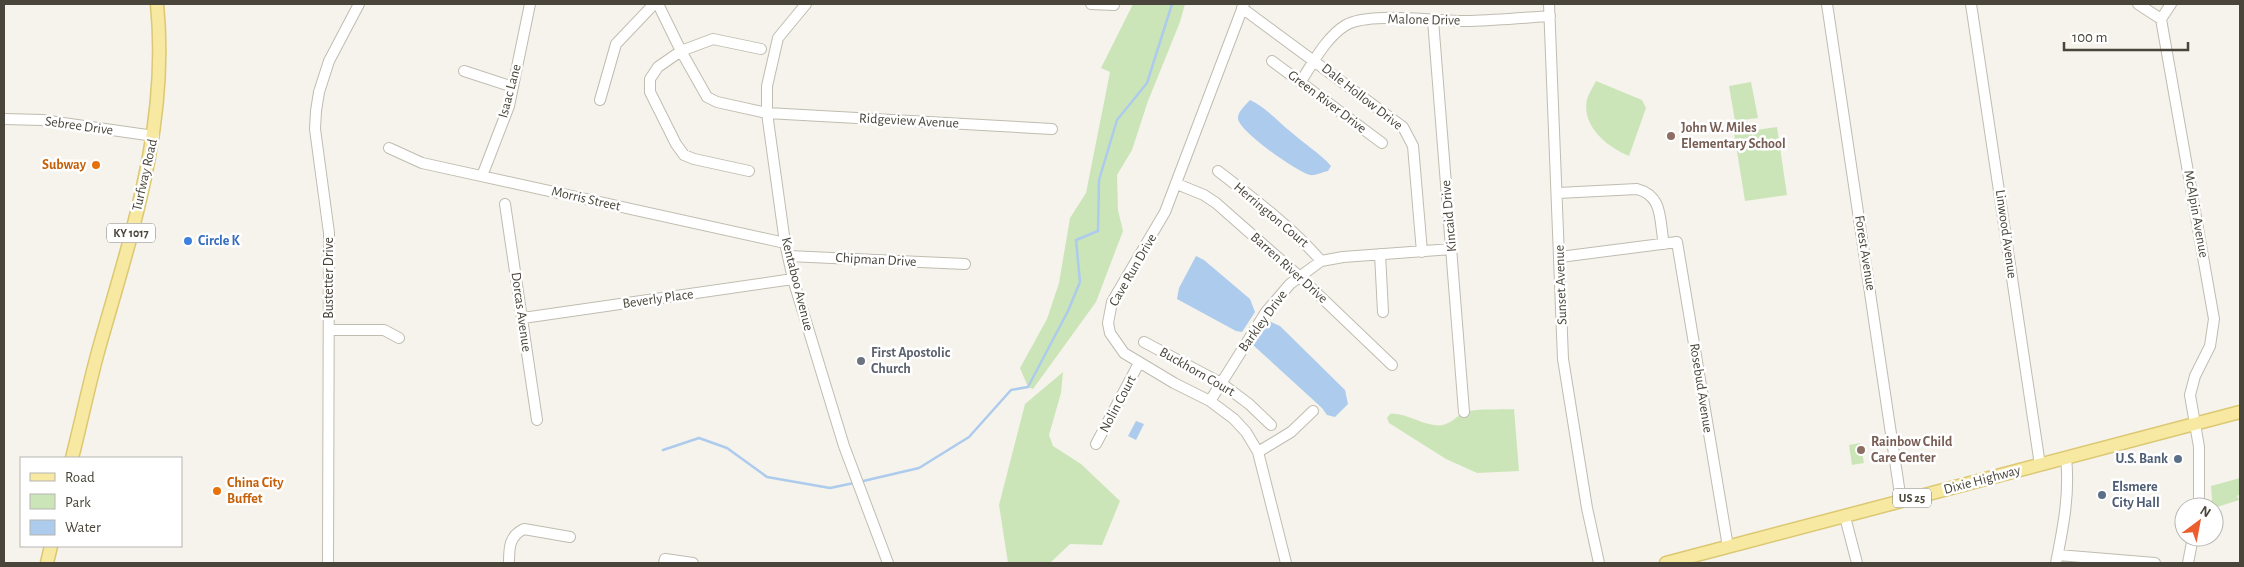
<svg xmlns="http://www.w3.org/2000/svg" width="2244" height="567" font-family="'Alegreya Sans',sans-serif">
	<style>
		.green { fill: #cce5b8 }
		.water { fill: #adcbec }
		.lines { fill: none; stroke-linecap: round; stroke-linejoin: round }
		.stream { stroke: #adcbec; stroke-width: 2.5 }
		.minor-casing { stroke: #c0bcaf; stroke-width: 12 }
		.major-casing { stroke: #dcc872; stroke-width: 15 }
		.minor { stroke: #fff; stroke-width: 10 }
		.major { stroke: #f7e8a2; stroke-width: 12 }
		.education-dot { fill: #8d6e63; stroke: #fff; stroke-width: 2 }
		.food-dot { fill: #e8710a; stroke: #fff; stroke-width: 2 }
		.shop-dot { fill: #3f7fe0; stroke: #fff; stroke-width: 2 }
		.worship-dot { fill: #6b7280; stroke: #fff; stroke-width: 2 }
		.service-dot { fill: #5c6f8a; stroke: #fff; stroke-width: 2 }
		.labels { text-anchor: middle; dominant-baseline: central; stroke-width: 5; stroke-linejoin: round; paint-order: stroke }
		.shield { fill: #fff; stroke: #807d75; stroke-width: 1 }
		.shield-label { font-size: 12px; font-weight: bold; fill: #49453a }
		.street-label { font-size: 14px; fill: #49453a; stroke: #fff }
		.education-label { font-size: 14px; font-weight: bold; fill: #785e54; stroke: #fff; text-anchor: start }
		.food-label { font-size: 14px; font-weight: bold; fill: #c56008; stroke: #fff; text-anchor: end }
		.shop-label { font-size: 14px; font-weight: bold; fill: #366cbe; stroke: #fff; text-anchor: start }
		.worship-label { font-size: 14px; font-weight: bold; fill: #5b616d; stroke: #fff; text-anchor: start }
		.service-label { font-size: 14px; font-weight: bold; fill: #4e5e75; stroke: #fff; text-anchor: end }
	</style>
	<rect width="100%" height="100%" fill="#f5f3ec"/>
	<path class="green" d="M 1133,4 L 1185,4 L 1180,22 L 1148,101 L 1132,150 L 1117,175 L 1118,210 L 1123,231 L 1096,302 L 1033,389 L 1028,387 L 1020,368 L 1047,319 L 1059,283 L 1070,218 L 1086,193 L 1110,72 L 1101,68 Z
		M 1596,81 L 1642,100 L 1646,108 L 1629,156 C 1607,147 1581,126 1587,99 C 1589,93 1593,87 1596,81 Z
		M 1751,82 L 1758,118 L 1735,121 L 1729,86 Z
		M 1777,127 L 1787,195 L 1745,201 L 1734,133 Z
		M 1063,372 L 1061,393 L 1049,435 L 1053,446 L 1081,464 L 1120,501 L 1102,545 L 1070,544 L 1050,563 L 1008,563 L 999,505 L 1025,404 Z
		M 1514,409 L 1519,471 L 1477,473 L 1446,459 L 1389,423 L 1387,418 L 1390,414 C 1407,412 1425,428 1443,425 C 1451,423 1456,417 1463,413 C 1472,408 1502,410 1514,409 Z
		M 1860,443 L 1864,463 L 1852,465 L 1849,445 Z
		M 2240,478 L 2240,494 L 2237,496 L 2239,500 L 2214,508 L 2210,507 L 2212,499 L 2211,486 Z"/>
	<path class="water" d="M 1250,100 C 1267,108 1277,121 1291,132 C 1304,144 1320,153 1331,166 L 1328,171 C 1322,172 1315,176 1310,175 C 1297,172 1240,132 1238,119 C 1237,112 1246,105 1250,100 Z
		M 1196,256 L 1204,260 L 1250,299 L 1255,312 L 1242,332 L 1236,331 L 1177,299 L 1179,288 Z
		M 1269,321 L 1280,326 L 1345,390 L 1348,404 L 1335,417 L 1327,415 L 1322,408 L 1253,345 Z
		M 1136,421 L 1144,424 L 1136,440 L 1128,436 Z"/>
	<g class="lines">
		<path class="stream" d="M 663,450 L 699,438 L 727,448 L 767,477 L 830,488 L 854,483
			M 859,482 L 919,468 L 969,437 L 1011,390 L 1028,387 L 1068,311 L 1080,282 L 1076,240 L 1098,231 L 1099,180 L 1117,120 L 1147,83 L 1172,4"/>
		<defs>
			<path id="minor" d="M 658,4 L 681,51 L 707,97 L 717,102 L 767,113 L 1052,129
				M 806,4 L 778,38 L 767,86 L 767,113 L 785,243 L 793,279 L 844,446 L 888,563
				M 1091,4 L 1114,5
				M 1244,4 L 1165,212 L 1112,302 L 1108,323 L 1110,333 L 1124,353 L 1174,383 L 1210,401 L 1234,419 L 1246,432 L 1258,452 L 1286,563
				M 1549,4 L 1563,359 L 1587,508 L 1599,563
				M 1827,4 L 1901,501
				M 1971,4 L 2040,465
				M 2138,4 L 2161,19
				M 2171,4 L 2161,19 L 2214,319 L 2210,346 L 2195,376 L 2190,395 L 2199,447 L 2199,507
				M 1242,8 L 1403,127 L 1413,146 L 1422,252
				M 1433,20 L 1464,412
				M 1272,61 L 1382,143
				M 464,71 L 513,87
				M 1301,81 C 1313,63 1326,37 1346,25 C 1369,11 1440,22 1470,21 C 1497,20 1523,18 1550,16
				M 600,100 L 616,44 L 654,4
				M 4,119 L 42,120 L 154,136
				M 389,148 L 422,163 L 785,243
				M 749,171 L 694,159 L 684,155 L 676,144 L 650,92 L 650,79 L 658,67 L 681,51 L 713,39 L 761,49
				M 1218,171 C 1254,199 1292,227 1321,261
				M 482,176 L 509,106 L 530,4
				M 1177,184 L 1204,195 L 1216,203 L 1300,277 L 1392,365
				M 1558,193 L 1637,189 C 1664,196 1659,221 1664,244
				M 505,204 L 537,420
				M 1380,254 L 1383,312
				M 788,256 L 965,264
				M 1560,257 L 1677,242 L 1728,547
				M 523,318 L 793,279
				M 329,330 L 384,330 L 399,338
				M 1144,342 L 1221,383 L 1249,404 L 1271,425
				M 1210,401 L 1266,312 L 1290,284 L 1321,261 L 1343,257 L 1452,249
				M 1096,444 L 1139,363
				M 1258,452 L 1291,432 L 1313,411
				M 1845,517 L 1857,563
				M 2058,555 L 2155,563
				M 328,563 L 329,233 L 315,129 L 316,111 L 319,92 L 329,61 L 359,4
				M 509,563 C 509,548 509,536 524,529 L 570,537
				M 664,563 L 665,559 L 693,563
				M 2056,563 C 2063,528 2070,494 2066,458
				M 2188,563 L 2193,537"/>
			<path id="major" d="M 72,458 C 82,419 90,379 101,341 C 133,229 169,122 157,4
				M 47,563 L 51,546
				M 1666,563 L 2240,412"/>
		</defs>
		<use href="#minor" class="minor-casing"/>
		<use href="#major" class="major-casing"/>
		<use href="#minor" class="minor"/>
		<use href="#major" class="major"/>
	</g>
	<g class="education-dot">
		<circle cx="1671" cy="136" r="5"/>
		<circle cx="1861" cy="450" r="5"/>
	</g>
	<g class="food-dot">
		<circle cx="96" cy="165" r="5"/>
		<circle cx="217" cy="491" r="5"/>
	</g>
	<circle class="shop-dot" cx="188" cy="241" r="5"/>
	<circle class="worship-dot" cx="861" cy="361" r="5"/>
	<g class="service-dot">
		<circle cx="2178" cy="459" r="5"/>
		<circle cx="2102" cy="495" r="5"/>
	</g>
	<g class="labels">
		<g class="shield">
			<rect x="107" y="223.5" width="48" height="19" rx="4"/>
			<rect x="1893" y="488.5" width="38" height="19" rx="4"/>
		</g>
		<g class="shield-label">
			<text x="131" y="233">KY 1017</text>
			<text x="1912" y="498">US 25</text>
		</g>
		<g class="street-label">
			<text transform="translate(1424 20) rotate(1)">Malone Drive</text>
			<text transform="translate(510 91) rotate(-75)">Isaac Lane</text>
			<text transform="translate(1362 97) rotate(38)">Dale Hollow Drive</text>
			<text transform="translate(1327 102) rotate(37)">Green River Drive</text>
			<text transform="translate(909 121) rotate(3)">Ridgeview Avenue</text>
			<text transform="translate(79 126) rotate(8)">Sebree Drive</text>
			<text transform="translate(145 175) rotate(-77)">Turfway Road</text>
			<text transform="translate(586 199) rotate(13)">Morris Street</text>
			<text transform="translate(2196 214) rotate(80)">McAlpin Avenue</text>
			<text transform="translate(1271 215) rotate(40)">Herrington Court</text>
			<text transform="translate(1449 216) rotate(-95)">Kincaid Drive</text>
			<text transform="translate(2006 234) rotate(82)">Linwood Avenue</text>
			<text transform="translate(1865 253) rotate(81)">Forest Avenue</text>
			<text transform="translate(876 260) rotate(3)">Chipman Drive</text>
			<text transform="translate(1289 268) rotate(42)">Barren River Drive</text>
			<text transform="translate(1133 270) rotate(-60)">Cave Run Drive</text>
			<text transform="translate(329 278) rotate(-90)">Bustetter Drive</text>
			<text transform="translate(797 284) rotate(76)">Kentaboo Avenue</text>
			<text transform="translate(1561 285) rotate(-92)">Sunset Avenue</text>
			<text transform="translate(658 299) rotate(-8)">Beverly Place</text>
			<text transform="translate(521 312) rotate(82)">Dorcas Avenue</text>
			<text transform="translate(1263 321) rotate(-54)">Barkley Drive</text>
			<text transform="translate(1197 372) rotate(30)">Buckhorn Court</text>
			<text transform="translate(1701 388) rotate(81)">Rosebud Avenue</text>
			<text transform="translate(1118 404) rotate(-62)">Nolin Court</text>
			<text transform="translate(1982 480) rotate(-15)">Dixie Highway</text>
		</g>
		<g class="education-label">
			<text x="1681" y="128">John W. Miles<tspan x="1681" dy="16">Elementary School</tspan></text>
			<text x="1871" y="442">Rainbow Child<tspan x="1871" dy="16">Care Center</tspan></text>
		</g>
		<g class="food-label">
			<text x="86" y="165">Subway</text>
			<text x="227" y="483" text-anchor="start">China City<tspan x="227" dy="16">Buffet</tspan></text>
		</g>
		<g class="shop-label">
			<text x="198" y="241">Circle K</text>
		</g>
		<g class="worship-label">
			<text x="871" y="353">First Apostolic<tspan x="871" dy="16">Church</tspan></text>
		</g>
		<g class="service-label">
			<text x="2168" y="459">U.S. Bank</text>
			<text x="2112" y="487" text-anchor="start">Elsmere<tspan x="2112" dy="16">City Hall</tspan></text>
		</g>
	</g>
	<rect width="2244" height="567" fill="none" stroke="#49453a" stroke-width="10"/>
	<rect x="20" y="457" width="162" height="90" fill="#ffffff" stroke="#b6b5b0"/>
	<rect x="30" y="473" width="25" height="8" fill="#f7e8a2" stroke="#b6b5b0"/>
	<text x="65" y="482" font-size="15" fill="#49453a">Road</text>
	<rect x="30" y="494" width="25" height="15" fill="#cce5b8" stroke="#b6b5b0"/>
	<text x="65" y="507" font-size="15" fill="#49453a">Park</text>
	<rect x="30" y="520" width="25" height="15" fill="#adcbec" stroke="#b6b5b0"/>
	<text x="65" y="532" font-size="15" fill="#49453a">Water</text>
	<g transform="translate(2199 522) rotate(32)"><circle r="24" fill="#ffffff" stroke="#b6b5b0"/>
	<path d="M0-4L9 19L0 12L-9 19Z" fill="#ea5f2d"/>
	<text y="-8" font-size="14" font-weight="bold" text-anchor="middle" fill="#49453a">N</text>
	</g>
	<path d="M2064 42v8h124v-8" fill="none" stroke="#49453a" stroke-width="2.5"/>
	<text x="2072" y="42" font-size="15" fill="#49453a" stroke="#ffffff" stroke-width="4" paint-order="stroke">100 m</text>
</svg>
